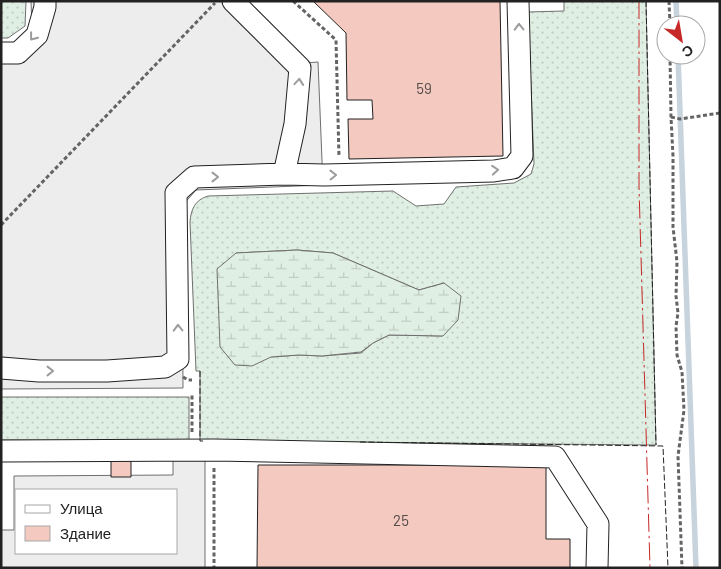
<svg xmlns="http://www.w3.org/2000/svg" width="721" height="569" font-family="Barlow,sans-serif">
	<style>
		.grass { fill: url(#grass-dots); stroke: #6f6f6f; fill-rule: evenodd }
		.wetland { fill: url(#wetland-marsh); stroke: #6f6f6f }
		.parking { fill: #ededed; stroke: #6f6f6f; fill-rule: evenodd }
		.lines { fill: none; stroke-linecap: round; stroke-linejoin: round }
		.stream { stroke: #c7d3dd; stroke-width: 5.5 }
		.building { fill: #f3c9c0; stroke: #222 }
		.minor-casing { stroke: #222; stroke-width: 23 }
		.path { stroke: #646464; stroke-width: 3; stroke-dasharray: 4 2.5; stroke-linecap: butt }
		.minor { stroke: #fff; stroke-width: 21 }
		.fence { stroke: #222; stroke-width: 1; stroke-dasharray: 6 2.5; stroke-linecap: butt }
		.power { stroke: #c62828; stroke-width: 1; stroke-dasharray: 18 4 2.5 4; stroke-linecap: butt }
		.oneway { stroke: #9c9c9c }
		.labels { text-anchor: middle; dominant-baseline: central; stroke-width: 4; stroke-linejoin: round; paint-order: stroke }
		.number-label { font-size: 15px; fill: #564c4a }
	</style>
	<defs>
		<pattern id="grass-dots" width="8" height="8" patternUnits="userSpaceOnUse" patternTransform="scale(1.25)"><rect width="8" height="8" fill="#e0efe3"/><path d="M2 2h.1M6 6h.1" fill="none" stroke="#c0cdc2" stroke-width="1.8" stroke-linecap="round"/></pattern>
		<pattern id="wetland-marsh" width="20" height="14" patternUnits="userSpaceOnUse" patternTransform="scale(1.25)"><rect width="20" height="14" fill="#e0efe3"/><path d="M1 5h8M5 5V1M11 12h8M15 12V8" fill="none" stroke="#c0cdc2"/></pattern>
	</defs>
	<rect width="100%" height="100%" fill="#fff"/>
	<path class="grass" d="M 1,1 L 26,1 L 25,26 L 8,38 L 1,38 Z
		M 564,1 L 646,1 L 656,445 L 200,441 L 200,371 L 196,371 L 190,222 C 191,209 195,200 208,196 L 393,191 L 416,206 L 444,204 L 456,187 L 514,183 L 531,174 L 534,164 L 528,12 L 564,11 ZM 297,250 L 333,253 L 419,290 L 444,283 L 442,336 L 389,335 L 373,343 L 361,353 L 322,356 L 299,355 L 271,357 L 236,253 Z
		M 1,397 L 189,397 L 189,441 L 1,440 Z"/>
	<path class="wetland" d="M 297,250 L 333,253 L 419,290 L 444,283 L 461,296 L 458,320 L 443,336 L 389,335 L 373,343 L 361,352 L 322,356 L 299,355 L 271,357 L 252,366 L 235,365 L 220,347 L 217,269 L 236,253 Z"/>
	<path class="parking" d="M 31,1 L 241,1 L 305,63 L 318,62 L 323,185 L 196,190 L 182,206 L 183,388 L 1,389 L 1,44 L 17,44 L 32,29 Z
		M 173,460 L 205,460 L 205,568 L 1,568 L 1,530 L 14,530 L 14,476 L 173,475 ZM 16,490 L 176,490 L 176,553 L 16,553 Z"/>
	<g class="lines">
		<path class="stream" d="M 676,1 L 677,25
			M 678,55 L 696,568"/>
	</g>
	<path class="building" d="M 313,1 L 500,1 L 503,156 L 349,159 L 348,119 L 373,119 L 372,100 L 347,100 L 346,33 Z
		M 131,458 L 131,477 L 111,477 L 111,459 Z
		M 258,465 L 546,465 L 546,539 L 570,539 L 570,568 L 257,568 Z"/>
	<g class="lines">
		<defs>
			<path id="minor" d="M 1,53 L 18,53 L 37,35 L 45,7 L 45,1
				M 284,174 L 324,175 L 494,171 L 513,168 L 522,156 L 518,1
				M 1,368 L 39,371 L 107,371 L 165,367 L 178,359 L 176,193 L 194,177 L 284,174 L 295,124 L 300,68 L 233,1
				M 1,451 L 214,450 L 555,457 L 598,524 L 597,568"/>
		</defs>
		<use href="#minor" class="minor-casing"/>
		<path class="path" d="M 293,1 L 336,40 L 339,157
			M 669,1 L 670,25
			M 670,55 L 671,117 L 673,156 L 673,227 L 677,262 L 676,296 L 678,313 L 676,326 L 677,355 L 682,372 L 684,410 L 678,456 L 682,568
			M 671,117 L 680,119 L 720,113
			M 1,225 L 215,3
			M 183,377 L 188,380 L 192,380
			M 192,432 L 192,393
			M 214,468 L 214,568"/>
		<use href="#minor" class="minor"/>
		<path class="fence" d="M 646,1 L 656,445
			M 200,371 L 200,441 L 203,441
			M 360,442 L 663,446 L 668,568"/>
		<path class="power" d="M 639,1 L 639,187 L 650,568"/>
	</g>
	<defs><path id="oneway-chevron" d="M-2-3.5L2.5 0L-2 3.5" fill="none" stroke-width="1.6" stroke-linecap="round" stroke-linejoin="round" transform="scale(1.25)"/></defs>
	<g class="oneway">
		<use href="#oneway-chevron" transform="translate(519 27) rotate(-91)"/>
		<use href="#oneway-chevron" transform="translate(33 37) rotate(128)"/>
		<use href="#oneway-chevron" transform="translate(299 82) rotate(-85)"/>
		<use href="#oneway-chevron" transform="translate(495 170) rotate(-5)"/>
		<use href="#oneway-chevron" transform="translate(333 175) rotate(-1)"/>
		<use href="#oneway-chevron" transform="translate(215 177)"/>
		<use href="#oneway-chevron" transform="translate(178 328) rotate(-91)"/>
		<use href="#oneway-chevron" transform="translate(50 371)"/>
	</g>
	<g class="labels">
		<g class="number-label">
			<text x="424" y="88">59</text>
			<text x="401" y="520">25</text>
		</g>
	</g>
	<rect width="721" height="569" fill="none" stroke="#222222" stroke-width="5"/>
	<rect x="15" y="489" width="162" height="65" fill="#ffffff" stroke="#a7a7a7"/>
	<rect x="25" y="505" width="25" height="8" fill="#ffffff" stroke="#a7a7a7"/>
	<text x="60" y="514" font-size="15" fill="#222222">Улица</text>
	<rect x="25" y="526" width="25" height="15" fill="#f3c9c0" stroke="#a7a7a7"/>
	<text x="60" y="539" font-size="15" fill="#222222">Здание</text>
	<g transform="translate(681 40) rotate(149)"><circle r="24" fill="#ffffff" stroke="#a7a7a7"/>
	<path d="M0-4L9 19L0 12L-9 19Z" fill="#c62828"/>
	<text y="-8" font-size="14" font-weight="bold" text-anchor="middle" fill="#222222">С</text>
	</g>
</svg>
